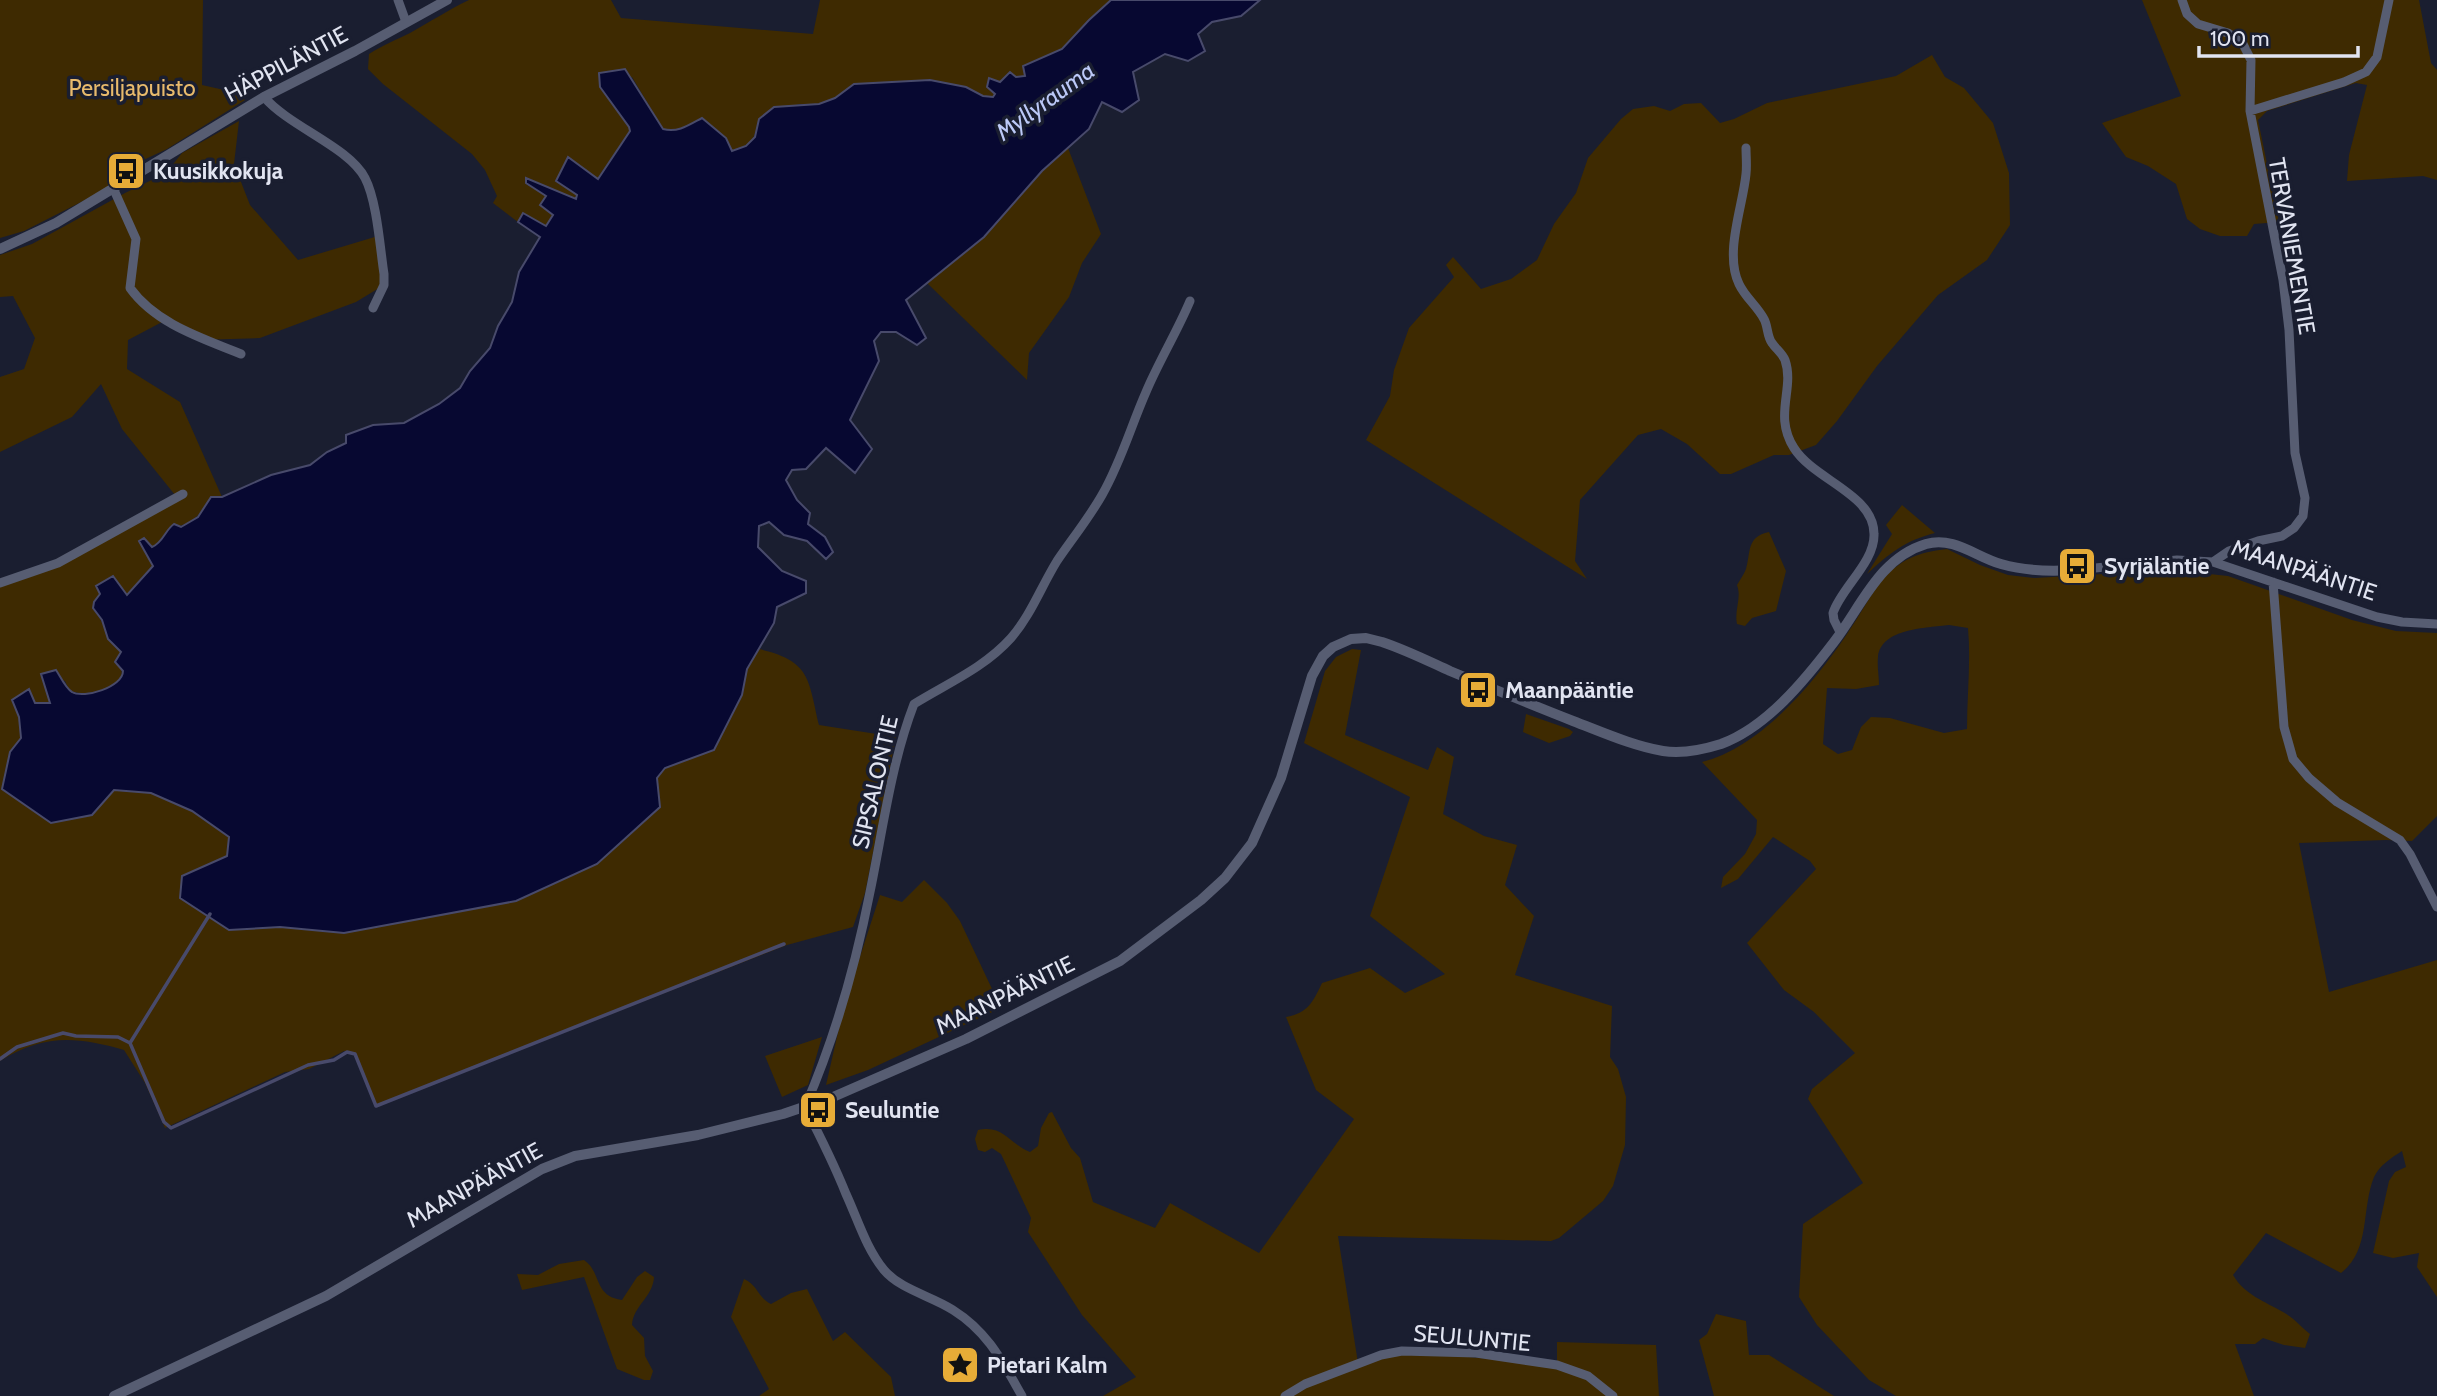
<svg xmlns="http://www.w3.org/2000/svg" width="2437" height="1396" font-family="Cabin,sans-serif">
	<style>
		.green { fill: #3e2a01; fill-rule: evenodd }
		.water { fill: #070831; stroke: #484a6b; stroke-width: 2 }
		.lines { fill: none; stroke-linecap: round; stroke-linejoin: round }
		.stream { stroke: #484a6b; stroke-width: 3.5 }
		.minor { stroke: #575d72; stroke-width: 9 }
		.tertiary { stroke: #575d72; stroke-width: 10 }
		.labels { text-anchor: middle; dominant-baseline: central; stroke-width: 7; stroke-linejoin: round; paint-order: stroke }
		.street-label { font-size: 23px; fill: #e1e4f1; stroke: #1a1e30 }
		.park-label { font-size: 23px; fill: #e8ba6c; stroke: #1a1e30 }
		.poi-label { font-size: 23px; font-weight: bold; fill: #e1e4f1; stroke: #1a1e30; text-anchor: start }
		.water-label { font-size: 24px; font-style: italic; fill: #bcc9f7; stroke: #1a1e30 }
	</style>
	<rect width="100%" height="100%" fill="#1a1e30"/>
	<path class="green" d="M 0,0 L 203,0 L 202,85 L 233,92 L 245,100 L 167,149 L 137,163 L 115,177 L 109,186 L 85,200 L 24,231 L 0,238 Z
		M 469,0 L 611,0 L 621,18 L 813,34 L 820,0 L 1111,0 L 1089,20 L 1062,49 L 1023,66 L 1025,76 C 998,83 1008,70 993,97 L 983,96 L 966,87 L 949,85 L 854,84 L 835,98 L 819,104 L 799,104 L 759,119 C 754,140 753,144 732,151 L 702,118 C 689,125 678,133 663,129 L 632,77 L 600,87 L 630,127 L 630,131 L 597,179 L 565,163 L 563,170 L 577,195 L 576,199 L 527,178 L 526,184 L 546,196 L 553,215 L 546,226 L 524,214 L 518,222 L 493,203 L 497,196 L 485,170 L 472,154 L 383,84 L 368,69 L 369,54 C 383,45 396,40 410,33 C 430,22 448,10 469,0 Z
		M 2142,0 L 2419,0 L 2431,63 L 2437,70 L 2437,180 L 2423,176 L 2347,181 L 2349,155 L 2367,85 L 2356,83 L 2267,111 L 2258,120 L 2279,222 L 2254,224 L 2247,236 L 2220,236 L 2200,229 L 2187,219 L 2176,184 L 2148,166 L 2126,157 L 2102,123 L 2181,96 Z
		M 1932,55 L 1945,77 L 1964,88 L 1993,123 L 2009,173 L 2010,225 L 1987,260 L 1938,295 L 1877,366 L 1837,421 L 1816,445 L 1789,455 L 1774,455 L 1731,474 L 1720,474 L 1687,444 L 1661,429 L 1638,435 L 1580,500 L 1575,561 L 1587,579 L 1366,440 L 1390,396 L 1394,370 L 1409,328 L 1454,277 L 1446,265 L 1453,257 L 1481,289 L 1511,279 L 1537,260 L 1554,224 L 1576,193 L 1588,158 L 1621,119 L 1633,109 L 1654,106 L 1670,111 L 1684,104 L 1701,103 L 1720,123 L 1734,119 L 1767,103 L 1896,76 Z
		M 239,121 L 234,164 L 250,205 L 298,260 L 378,236 L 384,285 L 356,302 L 260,338 L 198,340 L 164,321 L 128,340 L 127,369 L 180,402 L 222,497 L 206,503 C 200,518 185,527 170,527 C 166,535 161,544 152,547 L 144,538 L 139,541 L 153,565 L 127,595 L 100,594 L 93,608 C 104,623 109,640 121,652 L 119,665 C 134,688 83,699 69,690 L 65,681 L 41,674 L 51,703 L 35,703 L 19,717 L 774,623 L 759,649 C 811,661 808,679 819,725 L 896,737 L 865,893 L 853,927 L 787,945 L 376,1106 L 355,1054 L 344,1051 L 309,1069 L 285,1072 L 165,1128 L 145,1083 L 124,1050 C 76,1036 43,1034 0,1061 L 0,579 L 53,561 L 175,495 L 122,429 L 101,384 L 72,417 L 0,452 L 0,377 L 24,369 L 35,338 L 13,296 L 0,297 L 0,255 L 32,244 L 125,193 L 166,173 L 182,153 Z
		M 1068,148 L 1101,234 L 1082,263 L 1069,297 L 1029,353 L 1027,380 L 927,283 L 984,237 L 1041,171 Z
		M 1902,505 L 1935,533 C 1904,541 1890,553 1867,574 L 1892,534 L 1886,525 Z
		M 1769,532 L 1786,571 L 1776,611 L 1752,618 L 1745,626 L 1737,624 C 1734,610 1742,598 1737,585 C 1740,580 1744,574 1746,569 C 1751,552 1746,537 1769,532 Z
		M 1947,549 L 1980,565 L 2008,575 L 2035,578 L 2172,570 L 2228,576 L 2352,620 L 2396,631 L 2437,633 L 2437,816 L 2412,841 L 2386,840 L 2299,843 L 2329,992 L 2437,960 L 2437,1297 L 2417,1267 L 2419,1253 L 2393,1258 L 2373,1253 L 2389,1181 L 2395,1172 L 2406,1167 L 2402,1151 C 2391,1158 2380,1165 2374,1177 C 2361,1209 2371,1250 2341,1273 L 2266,1233 L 2233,1275 C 2245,1295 2264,1301 2283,1312 C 2293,1317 2301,1327 2310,1334 L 2305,1348 L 2284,1345 L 2263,1338 L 2255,1344 L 2235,1344 L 2254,1396 L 1896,1396 L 1869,1380 L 1817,1325 L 1799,1297 L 1803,1224 L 1863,1183 L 1808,1099 L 1812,1089 L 1855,1053 L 1814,1012 L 1784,990 L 1747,943 L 1816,869 L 1810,861 L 1773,837 L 1738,879 L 1721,888 L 1723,877 L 1745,854 L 1756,834 L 1757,820 L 1702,762 C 1760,748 1815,682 1847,634 C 1878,589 1885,555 1947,549 ZM 1949,625 L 1968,628 C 1971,662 1967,695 1967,729 L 1944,733 L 1890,718 L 1871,717 L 1861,727 L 1852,750 L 1838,754 L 1823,744 L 1827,688 L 1856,689 L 1879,685 C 1879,676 1877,666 1878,657 C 1881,628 1927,628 1949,625 Z
		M 1352,649 L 1361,650 L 1345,735 L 1428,770 L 1437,747 L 1454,757 L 1443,814 L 1484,836 L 1517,845 L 1505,885 L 1534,916 L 1515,975 L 1612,1006 L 1610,1057 L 1618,1069 L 1626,1097 L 1625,1145 L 1613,1186 L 1603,1201 L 1559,1238 L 1551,1241 L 1338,1236 L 1358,1363 L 1402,1351 L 1557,1365 L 1557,1342 L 1656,1345 L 1659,1396 L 1103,1396 L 1136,1377 L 1082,1315 L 1028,1232 L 1031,1218 L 1001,1154 L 992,1148 L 985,1152 L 978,1150 L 975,1139 L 978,1130 C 1004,1124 1009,1144 1030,1152 L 1038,1146 L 1041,1128 L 1049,1113 L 1052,1112 L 1071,1148 L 1080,1158 L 1093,1202 L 1155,1228 L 1170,1203 L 1259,1253 L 1354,1119 L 1316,1090 L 1286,1017 C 1308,1013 1313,1002 1322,983 L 1370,968 L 1405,993 L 1445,974 L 1370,916 L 1410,797 L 1304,743 L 1325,671 L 1336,657 Z
		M 1526,714 L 1569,729 L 1573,732 L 1570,736 L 1549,743 L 1523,732 Z
		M 924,880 L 947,903 L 960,921 L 1001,1008 L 868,1070 L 826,1085 L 844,1006 L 880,895 L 902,902 Z
		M 822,1037 L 808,1085 L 782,1097 L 765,1056 Z
		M 584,1260 C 602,1272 593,1296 622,1300 L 637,1277 L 645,1271 L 654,1277 C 653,1297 633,1306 632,1325 L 644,1338 L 645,1356 L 653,1371 L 650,1380 L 644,1380 L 617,1369 L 584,1277 L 522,1290 L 517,1274 L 538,1275 L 559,1264 Z
		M 744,1279 C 758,1285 758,1298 771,1304 L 791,1293 L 807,1289 L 833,1341 L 845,1332 L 891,1377 L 895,1396 L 759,1396 L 769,1389 L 731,1317 Z
		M 1716,1314 L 1746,1321 L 1749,1355 L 1769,1355 L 1834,1396 L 1714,1396 L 1699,1340 L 1707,1334 Z"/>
	<path class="water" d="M 1111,0 L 1260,0 L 1241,16 L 1212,22 L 1198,34 L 1205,51 L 1188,61 L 1165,54 L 1133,72 L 1139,100 L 1122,112 L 1102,102 L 1089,129 L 1042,171 L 984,237 L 906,300 L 926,338 L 917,345 L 896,332 L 881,332 L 874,341 L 879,361 L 850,420 L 872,449 L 855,473 L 826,448 L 806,469 L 792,470 L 786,480 L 797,500 L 810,513 L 808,524 L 825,537 L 833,552 L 826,559 L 807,541 L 784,535 L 769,522 L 759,526 L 758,547 L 782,571 L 806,581 L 806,593 L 777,607 L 774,623 L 747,669 L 742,695 L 714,750 L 665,768 L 657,778 L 660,807 L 597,864 L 516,901 L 344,933 L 280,927 L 229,930 L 180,898 L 182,876 L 227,856 L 229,837 L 192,811 L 151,793 L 114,790 L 92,815 L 51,823 L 2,789 L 10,752 L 21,738 L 19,717 L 12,700 L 29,689 L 35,703 L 50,703 L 41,674 L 56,670 C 60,676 66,689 72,692 C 84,699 123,687 123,671 L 115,662 L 121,652 L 108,639 L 102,620 L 93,608 L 94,602 L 100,594 L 96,586 L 113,576 L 127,595 L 153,566 L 139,541 L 144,538 L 152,547 C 163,543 165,530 174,524 L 181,527 L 198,517 L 211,497 L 222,497 L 271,475 L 310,465 L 327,452 L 346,443 L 346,435 L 373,425 L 404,423 L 439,404 L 460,388 L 470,371 L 490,348 L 498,326 L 512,302 L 519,272 L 540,237 L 518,222 L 523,213 L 546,226 L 553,215 L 540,205 L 546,196 L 526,183 L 526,178 L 576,199 L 577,195 L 556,181 L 568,157 L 598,179 L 630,131 L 629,127 L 600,87 L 599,73 L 625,69 L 663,129 C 678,133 689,125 702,118 L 726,138 L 732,151 L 746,146 L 755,137 L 759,119 L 774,107 L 819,104 L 835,98 L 854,84 L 930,80 L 966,87 L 983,96 L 993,97 L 995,94 L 987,87 L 989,78 L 1000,82 L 1010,72 L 1016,77 L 1025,76 L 1023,66 L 1062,49 L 1089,20 Z"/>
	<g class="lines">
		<path class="stream" d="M 130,1043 L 210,914
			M 0,1059 L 17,1047 L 63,1033 L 76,1036 L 118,1037 L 130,1043 L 164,1122 L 171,1128 L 308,1065 L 334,1060 L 347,1052 L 355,1054 L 376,1106 L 784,944"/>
		<path class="minor" d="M 398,0 L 406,22
			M 2182,0 L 2187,14 L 2198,24 L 2228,33 L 2243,44 L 2251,60 L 2250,111 L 2283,280 L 2289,330 L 2295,453 L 2305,498 L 2303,516 L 2294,528 L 2282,536 L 2258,541 L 2229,551 L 2213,562
			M 264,97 C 290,127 349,147 365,178 C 377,201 380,248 384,274 L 384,285 L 373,308
			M 2250,111 L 2344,82 L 2366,72 L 2377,57 L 2389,0
			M 1746,148 C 1746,156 1747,166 1746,174 C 1743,206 1724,253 1739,284 C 1745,297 1757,306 1764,319 C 1768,326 1767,337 1772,343 C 1776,349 1782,353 1785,360 C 1795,389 1773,415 1794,448 C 1814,480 1874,494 1874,534 C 1875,562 1841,588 1833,613 L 1834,620 L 1840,632
			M 114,190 L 136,239 L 130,288 C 156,324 202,338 241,354
			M 2085,569 L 2177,560 L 2213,562 L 2377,617 L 2402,622 L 2437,624
			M 2273,582 L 2284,727 L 2293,759 L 2309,778 L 2337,802 L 2400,840 L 2410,854 L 2437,907
			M 0,583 L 58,563 L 183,494
			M 1022,1396 C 1002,1361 988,1332 953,1310 C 932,1296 901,1290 884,1270 C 866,1248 858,1220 846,1194 C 834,1164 820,1136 805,1107 C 834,1040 856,963 870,892 C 883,829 891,764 914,704 C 948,683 984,668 1011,638 C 1031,615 1041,587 1057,561 C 1072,539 1089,518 1102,495 C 1121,462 1131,426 1146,392 C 1159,361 1177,332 1190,301
			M 1285,1396 L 1305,1384 L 1381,1355 L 1402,1351 L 1476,1353 L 1557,1365 L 1588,1376 L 1613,1396"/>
		<path class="tertiary" d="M 0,249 L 56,223 L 264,97 L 355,51 L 447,0
			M 114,1396 L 326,1296 L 542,1169 L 575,1156 L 698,1135 L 783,1114 L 833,1097 L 966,1039 L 1120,961 L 1201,900 L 1225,878 L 1252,843 L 1281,778 L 1312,676 L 1323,656 L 1333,647 L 1351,639 L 1366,638 L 1382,642 C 1406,650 1428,661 1450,671 C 1491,688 1532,705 1573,721 C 1602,732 1633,746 1663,751 C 1683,754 1702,750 1721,744 C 1767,727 1805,680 1834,642 C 1861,607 1879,558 1926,544 C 1954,536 1976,557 2001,564 C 2029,572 2056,572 2085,569"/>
	</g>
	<defs>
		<symbol id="bus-square" viewBox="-11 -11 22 22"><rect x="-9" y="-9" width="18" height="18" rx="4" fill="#e7ac37" stroke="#1a1e30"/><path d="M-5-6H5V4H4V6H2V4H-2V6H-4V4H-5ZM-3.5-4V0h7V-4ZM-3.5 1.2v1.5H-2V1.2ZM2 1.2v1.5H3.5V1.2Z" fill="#111"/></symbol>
		<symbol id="sight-square" viewBox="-11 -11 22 22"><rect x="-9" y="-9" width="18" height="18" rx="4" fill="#e7ac37" stroke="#1a1e30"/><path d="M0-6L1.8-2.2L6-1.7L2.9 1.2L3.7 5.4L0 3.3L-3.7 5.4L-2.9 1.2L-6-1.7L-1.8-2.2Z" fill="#111"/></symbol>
	</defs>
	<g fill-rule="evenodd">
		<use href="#bus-square" x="104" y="149" width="44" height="44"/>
		<use href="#bus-square" x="2055" y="544" width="44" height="44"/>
		<use href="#bus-square" x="1456" y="668" width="44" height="44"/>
		<use href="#bus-square" x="796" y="1088" width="44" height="44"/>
		<use href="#sight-square" x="938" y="1343" width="44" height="44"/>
	</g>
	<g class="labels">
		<g class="street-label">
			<text transform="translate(286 64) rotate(-28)">HÄPPILÄNTIE</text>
			<text transform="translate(2292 246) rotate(80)">TERVANIEMENTIE</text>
			<text transform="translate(2304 570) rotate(18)">MAANPÄÄNTIE</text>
			<text transform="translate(875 782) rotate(-77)">SIPSALONTIE</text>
			<text transform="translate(1005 995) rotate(-26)">MAANPÄÄNTIE</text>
			<text transform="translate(474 1185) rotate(-29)">MAANPÄÄNTIE</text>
			<text transform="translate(1472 1338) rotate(5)">SEULUNTIE</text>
		</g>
		<g class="park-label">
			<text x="132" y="88">Persiljapuisto</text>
		</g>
		<g class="poi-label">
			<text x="153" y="171">Kuusikkokuja</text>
			<text x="2104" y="566">Syrjäläntie</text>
			<text x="1505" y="690">Maanpääntie</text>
			<text x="845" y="1110">Seuluntie</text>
			<text x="987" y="1365">Pietari Kalm</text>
		</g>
		<g class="water-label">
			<text transform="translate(1045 101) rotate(-36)">Myllyrauma</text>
		</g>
	</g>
	<path d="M2199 46v10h159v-10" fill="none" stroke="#e1e4f1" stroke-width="3.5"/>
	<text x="2210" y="46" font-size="21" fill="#e1e4f1" stroke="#1a1e30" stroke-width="5" paint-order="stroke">100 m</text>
</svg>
